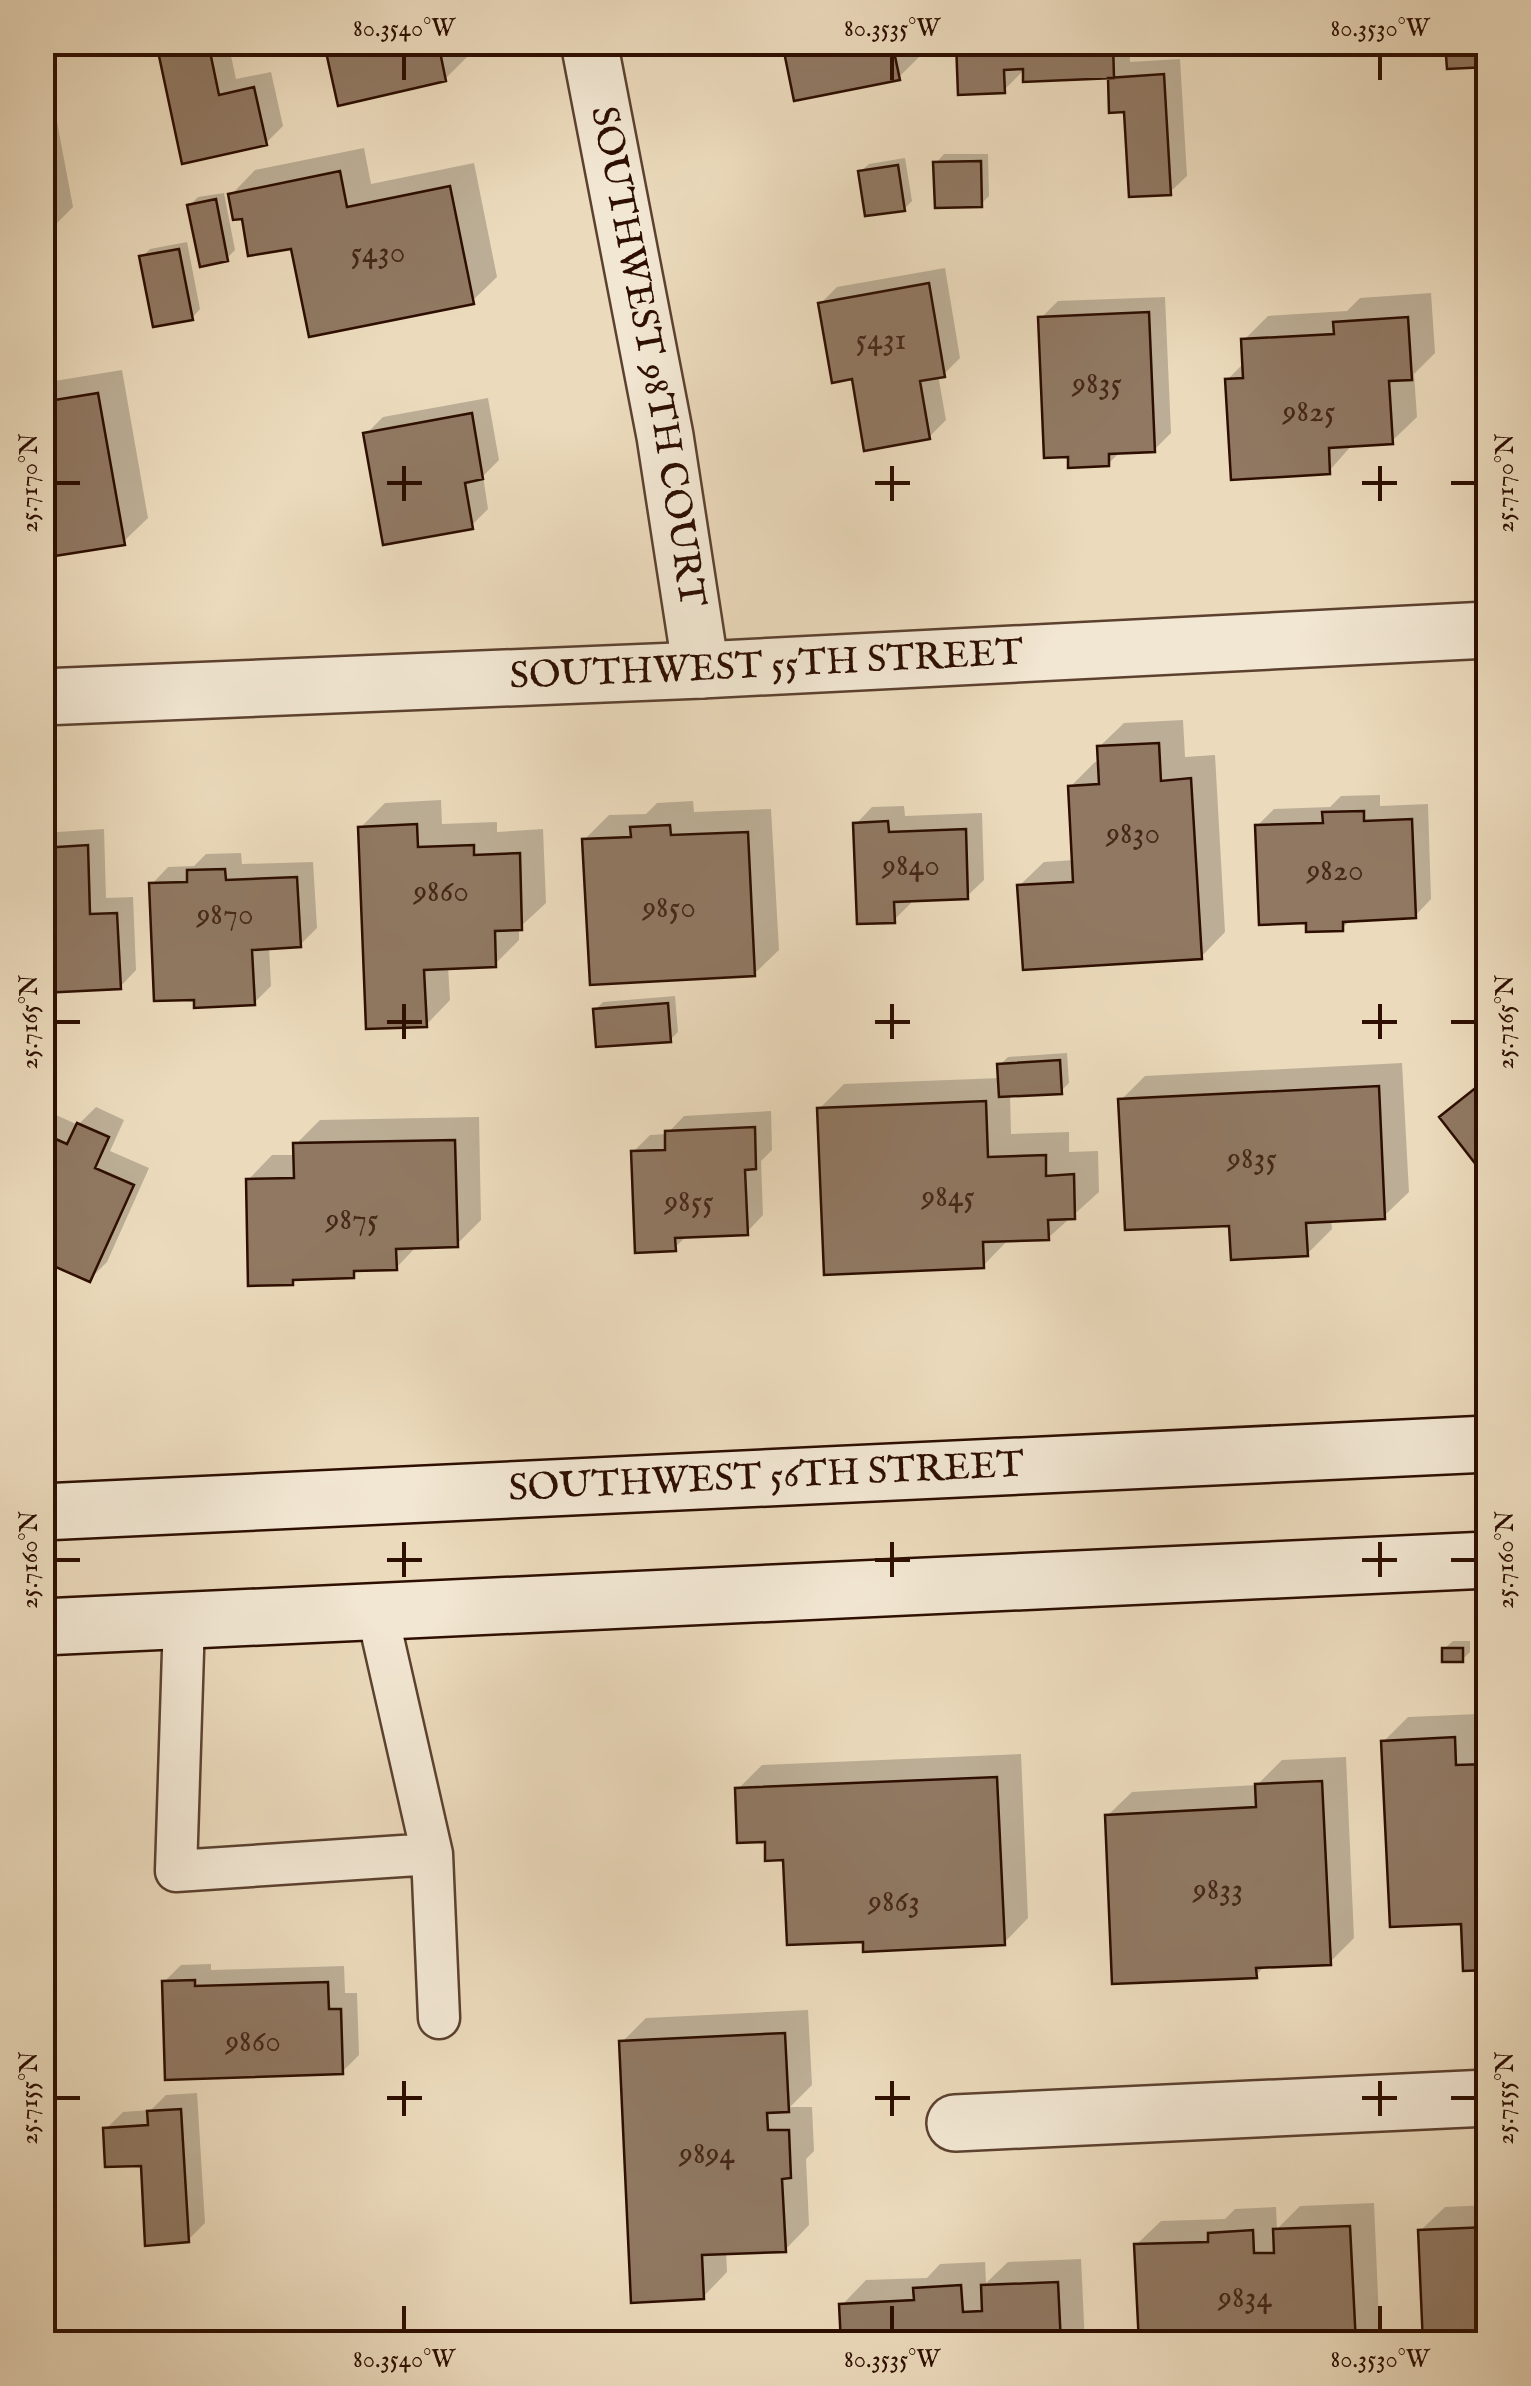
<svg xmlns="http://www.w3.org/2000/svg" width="1531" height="2386" font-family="'IM FELL English',serif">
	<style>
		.shadow { fill: #0003 }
		.building { fill: #907862; stroke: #2d0e00; stroke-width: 2.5 }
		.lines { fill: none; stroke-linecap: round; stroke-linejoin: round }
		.service-casing { stroke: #5c412f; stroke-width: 45 }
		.minor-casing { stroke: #5c412f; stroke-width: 60 }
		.secondary-casing { stroke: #2d0e00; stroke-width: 60 }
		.service { stroke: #f2e7d3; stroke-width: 40 }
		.minor { stroke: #f2e7d3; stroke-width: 55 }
		.secondary { stroke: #f2e7d3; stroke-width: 55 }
		.ticks { fill: none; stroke: #2d0e00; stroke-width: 4 }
		.labels { text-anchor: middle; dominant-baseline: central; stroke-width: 8; stroke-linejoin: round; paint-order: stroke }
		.number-label { font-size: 32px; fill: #462818 }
		.street-label { font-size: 38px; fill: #2d0e00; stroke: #f2e7d3 }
		.neatline { fill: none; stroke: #2d0e00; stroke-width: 4 }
		.ticks-label { font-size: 25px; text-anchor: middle; fill: #2d0e00 }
	</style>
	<rect width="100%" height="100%" fill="#ebdabc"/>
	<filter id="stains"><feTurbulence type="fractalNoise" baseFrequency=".002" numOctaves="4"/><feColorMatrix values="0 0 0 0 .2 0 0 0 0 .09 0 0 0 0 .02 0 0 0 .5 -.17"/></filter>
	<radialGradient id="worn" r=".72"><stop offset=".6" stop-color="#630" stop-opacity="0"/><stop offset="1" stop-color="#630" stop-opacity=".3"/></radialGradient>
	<path class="shadow" d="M 159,42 L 228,42 L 236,79 L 271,72 L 283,126 L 266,143 Z
		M 312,42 L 467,42 L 470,54 L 445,79 Z
		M 785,42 L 921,42 L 923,53 L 899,77 Z
		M 959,42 L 1129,42 L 1130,62 L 1180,59 L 1187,176 L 1170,192 L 1110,75 L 1025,69 L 1004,90 Z
		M 57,122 L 73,207 L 48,232 L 57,279 L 42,294 L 42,125 Z
		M 364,148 L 371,184 L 474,163 L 497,277 L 472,301 L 293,246 L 231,195 L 255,170 Z
		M 944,154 L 988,154 L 989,196 L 981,204 L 936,163 Z
		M 905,158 L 912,201 L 904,209 L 860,172 L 869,164 Z
		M 224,193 L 235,250 L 227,258 L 190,205 L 198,197 Z
		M 187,242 L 200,309 L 192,318 L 142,257 L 150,249 Z
		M 945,268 L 960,358 L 943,375 L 938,375 L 946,420 L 929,437 L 854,376 L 821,303 L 837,287 Z
		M 1431,293 L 1435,353 L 1414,374 L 1417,417 L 1392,441 L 1353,444 L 1329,471 L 1227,380 L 1245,362 L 1244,340 L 1268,316 L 1347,311 L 1360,298 Z
		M 1165,297 L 1171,433 L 1154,450 L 1121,451 L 1108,464 L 1041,318 L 1058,301 Z
		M 122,370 L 148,518 L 123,542 L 42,556 L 42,383 Z
		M 488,398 L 499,460 L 483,476 L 488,509 L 471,526 L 366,434 L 383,417 Z
		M 1183,720 L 1185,757 L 1215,755 L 1225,932 L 1201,957 L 1019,886 L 1044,862 L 1075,860 L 1070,787 L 1095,762 L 1100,762 L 1099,747 L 1124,723 Z
		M 1380,795 L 1380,806 L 1428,804 L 1431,899 L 1415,916 L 1352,919 L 1341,929 L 1309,920 L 1257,826 L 1274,809 L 1330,807 L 1341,796 Z
		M 441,800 L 442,824 L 497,822 L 497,832 L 543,829 L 546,903 L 519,928 L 519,940 L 495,964 L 448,966 L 450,1000 L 426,1025 L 360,828 L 385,803 Z
		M 693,801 L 694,812 L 771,809 L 779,950 L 754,974 L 584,840 L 609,815 L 646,814 L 657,803 Z
		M 1488,802 L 1488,922 L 1484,922 L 1479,812 Z
		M 904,806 L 905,816 L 982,813 L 984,880 L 967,896 L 910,899 L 911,903 L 894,920 L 856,824 L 872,807 Z
		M 104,829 L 106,898 L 133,897 L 136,970 L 120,987 L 42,990 L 42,833 Z
		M 241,853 L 242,864 L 313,862 L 317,928 L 300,945 L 269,946 L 271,986 L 254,1003 L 152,884 L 168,867 L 194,866 L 206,854 Z
		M 675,996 L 678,1032 L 670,1040 L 595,1010 L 603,1002 Z
		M 1067,1053 L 1069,1083 L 1061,1091 L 1010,1094 L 1011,1134 L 1069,1132 L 1069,1152 L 1098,1151 L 1099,1192 L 1048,1238 L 1007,1241 L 983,1266 L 819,1109 L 844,1084 L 1001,1078 L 1000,1065 L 1008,1057 Z
		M 1402,1063 L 1409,1192 L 1384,1216 L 1331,1219 L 1332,1229 L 1307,1254 L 1232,1224 L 1121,1100 L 1145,1076 Z
		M 1488,1077 L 1488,1176 L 1442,1118 Z
		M 96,1107 L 124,1120 L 110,1151 L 149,1168 L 107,1262 L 90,1279 L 42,1258 L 42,1125 L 54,1114 L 78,1125 Z
		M 771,1111 L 772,1150 L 761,1161 L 763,1215 L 747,1232 L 688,1235 L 674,1248 L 633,1152 L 650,1135 L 667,1134 L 684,1116 Z
		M 479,1117 L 481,1220 L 457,1244 L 418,1245 L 396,1268 L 359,1269 L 353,1275 L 298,1277 L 292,1283 L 248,1180 L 272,1155 L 296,1155 L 296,1144 L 320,1120 Z
		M 1453,1641 L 1470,1641 L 1470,1652 L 1462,1660 L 1444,1649 Z
		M 1478,1714 L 1479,1742 L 1488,1742 L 1488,1967 L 1466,1968 L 1464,1921 L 1383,1742 L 1408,1717 Z
		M 1021,1754 L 1028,1918 L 1004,1943 L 865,1939 L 768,1839 L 738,1789 L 762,1765 Z
		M 1346,1757 L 1354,1938 L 1330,1962 L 1266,1965 L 1256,1975 L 1107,1816 L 1132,1792 L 1257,1785 L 1282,1760 Z
		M 211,1964 L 211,1970 L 344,1966 L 345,1993 L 357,1993 L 359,2055 L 342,2072 L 164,1982 L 181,1965 Z
		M 808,2010 L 812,2085 L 790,2107 L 812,2107 L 814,2151 L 806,2159 L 809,2225 L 785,2250 L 726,2252 L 727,2272 L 703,2297 L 622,2042 L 646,2018 Z
		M 197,2093 L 205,2223 L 188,2240 L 144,2163 L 106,2129 L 123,2112 L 151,2110 L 166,2095 Z
		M 1374,2203 L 1380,2344 L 1141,2344 L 1136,2245 L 1161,2221 L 1225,2219 L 1235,2209 L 1276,2207 L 1277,2229 L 1300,2206 Z
		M 1488,2205 L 1488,2344 L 1425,2344 L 1420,2231 L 1445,2207 Z
		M 1081,2259 L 1085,2344 L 844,2344 L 842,2305 L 866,2280 L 927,2278 L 940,2264 L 985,2262 L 986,2283 L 1008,2262 Z"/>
	<path class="building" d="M 156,42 L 208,42 L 219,95 L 254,87 L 267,145 L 182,164 Z
		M 309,42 L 438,42 L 446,81 L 338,106 L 326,52 L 312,55 Z
		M 782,42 L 892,42 L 900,80 L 794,101 Z
		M 956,42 L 1113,42 L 1114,78 L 1023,82 L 1023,69 L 1004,70 L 1005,93 L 958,95 Z
		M 1246,42 L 1358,42 L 1358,46 L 1246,52 Z
		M 1445,42 L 1488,42 L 1488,67 L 1447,69 Z
		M 1164,74 L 1171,195 L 1129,197 L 1124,112 L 1109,113 L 1108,78 Z
		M 981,161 L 982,207 L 935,208 L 933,162 Z
		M 898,165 L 905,211 L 865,216 L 858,171 Z
		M 340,171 L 347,207 L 450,186 L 474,304 L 309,337 L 291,249 L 248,256 L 242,219 L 233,220 L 228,194 Z
		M 216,199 L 228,261 L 200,267 L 187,205 Z
		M 179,249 L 193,320 L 153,327 L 139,256 Z
		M 929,283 L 945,377 L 920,381 L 930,439 L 864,451 L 852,379 L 832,383 L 818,303 Z
		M 1149,312 L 1155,452 L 1109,454 L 1109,466 L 1068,468 L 1068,457 L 1044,458 L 1038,317 Z
		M 1408,317 L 1412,380 L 1389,381 L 1393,444 L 1329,448 L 1330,474 L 1231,480 L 1225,379 L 1243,378 L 1241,339 L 1334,334 L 1333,322 Z
		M 98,393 L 125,545 L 42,558 L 42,402 Z
		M 472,413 L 483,479 L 465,483 L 473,529 L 383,545 L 363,433 Z
		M 1159,743 L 1161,781 L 1191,778 L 1202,959 L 1023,970 L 1017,885 L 1073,882 L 1068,786 L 1099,784 L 1097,746 Z
		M 1488,810 L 1488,924 L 1482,925 L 1476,811 Z
		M 1364,811 L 1364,821 L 1412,819 L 1416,918 L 1343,922 L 1343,931 L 1306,932 L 1306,923 L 1259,925 L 1255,825 L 1323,823 L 1322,812 Z
		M 888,821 L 889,832 L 966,829 L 968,899 L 894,902 L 895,923 L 857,924 L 853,823 Z
		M 417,824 L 418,847 L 474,845 L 474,855 L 520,853 L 522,930 L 495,931 L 496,967 L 424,970 L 427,1027 L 366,1029 L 358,827 Z
		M 670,825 L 671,835 L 748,832 L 755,976 L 590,985 L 582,839 L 631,837 L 630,827 Z
		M 88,845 L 90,914 L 117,913 L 121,989 L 42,993 L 42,848 Z
		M 225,869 L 226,880 L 297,877 L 301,947 L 252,950 L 255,1005 L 194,1008 L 194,1000 L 154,1001 L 149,883 L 187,882 L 187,870 Z
		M 668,1003 L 671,1042 L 596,1047 L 593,1009 Z
		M 1060,1060 L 1062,1094 L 999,1097 L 997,1064 Z
		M 1488,1078 L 1488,1180 L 1439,1117 Z
		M 1379,1086 L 1385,1219 L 1306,1223 L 1308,1256 L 1231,1260 L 1229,1226 L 1125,1230 L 1118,1099 Z
		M 986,1101 L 988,1157 L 1046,1155 L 1046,1176 L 1074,1174 L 1075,1219 L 1048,1220 L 1049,1240 L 983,1242 L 984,1268 L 824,1275 L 817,1108 Z
		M 77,1123 L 109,1137 L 95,1168 L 134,1185 L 90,1282 L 42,1261 L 42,1133 L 67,1144 Z
		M 755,1127 L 756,1169 L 745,1170 L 748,1235 L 675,1238 L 676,1251 L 635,1253 L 631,1151 L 665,1150 L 665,1131 Z
		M 455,1140 L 458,1247 L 396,1249 L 397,1270 L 354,1271 L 354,1278 L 293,1280 L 293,1285 L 248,1286 L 246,1179 L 294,1178 L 293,1143 Z
		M 1442,1648 L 1463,1648 L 1463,1662 L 1442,1662 Z
		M 1455,1737 L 1456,1765 L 1488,1764 L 1488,1970 L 1463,1971 L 1461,1924 L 1390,1927 L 1381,1741 Z
		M 997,1777 L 1005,1945 L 863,1952 L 863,1942 L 787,1945 L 783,1860 L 765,1861 L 765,1842 L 737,1843 L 735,1788 Z
		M 1322,1781 L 1331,1965 L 1256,1968 L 1257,1978 L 1112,1984 L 1105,1815 L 1256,1807 L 1255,1784 Z
		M 195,1980 L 195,1986 L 328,1982 L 329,2009 L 341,2009 L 343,2074 L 165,2080 L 162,1981 Z
		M 785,2033 L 789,2112 L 767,2113 L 768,2130 L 789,2130 L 791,2178 L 782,2179 L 786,2252 L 702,2255 L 704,2299 L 631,2303 L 619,2041 Z
		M 181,2109 L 189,2242 L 145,2246 L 141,2166 L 105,2167 L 103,2128 L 148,2125 L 147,2111 Z
		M 1350,2226 L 1356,2344 L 1139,2344 L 1134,2244 L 1208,2242 L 1208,2233 L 1253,2230 L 1254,2253 L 1274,2253 L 1273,2229 Z
		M 1488,2227 L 1488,2344 L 1423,2344 L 1418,2230 Z
		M 1058,2282 L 1061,2344 L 841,2344 L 839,2304 L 914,2300 L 913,2288 L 961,2285 L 963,2312 L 982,2311 L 981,2285 Z"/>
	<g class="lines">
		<defs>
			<path id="service" d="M 377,1612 L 432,1854 L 439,2018
				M 184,1620 L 176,1871 L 432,1854"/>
			<g id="minor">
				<path id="s1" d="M 589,42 L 665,436 L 701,670"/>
				<path id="s2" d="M 42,697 L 701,670 L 1488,630"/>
				<path d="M 955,2123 L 1488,2098"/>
			</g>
			<g id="secondary">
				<path id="s3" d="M 42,1512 L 1488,1444"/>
				<path d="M 42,1627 L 1488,1560"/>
			</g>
		</defs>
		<use href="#service" class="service-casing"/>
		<use href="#minor" class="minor-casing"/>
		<use href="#secondary" class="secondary-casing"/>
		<use href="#service" class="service"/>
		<use href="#minor" class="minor"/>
		<use href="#secondary" class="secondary"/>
	</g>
	<path class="ticks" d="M 404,55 L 404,80M 892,55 L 892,80M 1380,55 L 1380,80M 404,466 L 404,501M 892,466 L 892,501M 1380,466 L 1380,501M 55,483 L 80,483M 387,483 L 422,483M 875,483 L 910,483M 1362,483 L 1397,483M 1451,483 L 1476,483M 404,1004 L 404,1039M 892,1004 L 892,1039M 1380,1004 L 1380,1039M 55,1022 L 80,1022M 387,1022 L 422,1022M 875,1022 L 910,1022M 1362,1022 L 1397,1022M 1451,1022 L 1476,1022M 404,1542 L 404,1577M 892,1542 L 892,1577M 1380,1542 L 1380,1577M 55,1560 L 80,1560M 387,1560 L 422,1560M 875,1560 L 910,1560M 1362,1560 L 1397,1560M 1451,1560 L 1476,1560M 404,2081 L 404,2116M 892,2081 L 892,2116M 1380,2081 L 1380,2116M 55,2098 L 80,2098M 387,2098 L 422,2098M 875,2098 L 910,2098M 1362,2098 L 1397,2098M 1451,2098 L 1476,2098M 404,2306 L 404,2331M 892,2306 L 892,2331M 1380,2306 L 1380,2331"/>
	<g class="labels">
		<g class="number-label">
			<text x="378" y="253">5430</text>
			<text x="881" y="340">5431</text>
			<text x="1097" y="384">9835</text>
			<text x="1309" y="412">9825</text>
			<text x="1133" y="834">9830</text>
			<text x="911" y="866">9840</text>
			<text x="1335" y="871">9820</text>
			<text x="441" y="892">9860</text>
			<text x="669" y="908">9850</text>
			<text x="225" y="915">9870</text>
			<text x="1252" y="1159">9835</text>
			<text x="948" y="1197">9845</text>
			<text x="689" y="1202">9855</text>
			<text x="352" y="1220">9875</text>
			<text x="1218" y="1890">9833</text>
			<text x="894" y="1902">9863</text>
			<text x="253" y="2042">9860</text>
			<text x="707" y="2154">9894</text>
			<text x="1245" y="2298">9834</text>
		</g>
		<g class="street-label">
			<text stroke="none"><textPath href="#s1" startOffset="320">SOUTHWEST 98TH COURT</textPath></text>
			<text stroke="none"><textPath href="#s2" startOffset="725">SOUTHWEST 55TH STREET</textPath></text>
			<text stroke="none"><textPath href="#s3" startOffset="725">SOUTHWEST 56TH STREET</textPath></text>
		</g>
	</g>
	<rect width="1531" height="2386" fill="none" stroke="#ebdabc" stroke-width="110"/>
	<rect x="55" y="55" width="1421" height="2276" class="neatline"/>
	<g class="ticks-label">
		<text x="404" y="36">80.3540°W</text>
		<text x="892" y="36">80.3535°W</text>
		<text x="1380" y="36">80.3530°W</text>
		<text transform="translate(28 483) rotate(-90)" y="9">25.7170°N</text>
		<text transform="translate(1504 483) rotate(-90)" y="9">25.7170°N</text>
		<text transform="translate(28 1022) rotate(-90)" y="9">25.7165°N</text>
		<text transform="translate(1504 1022) rotate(-90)" y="9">25.7165°N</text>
		<text transform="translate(28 1560) rotate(-90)" y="9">25.7160°N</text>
		<text transform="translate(1504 1560) rotate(-90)" y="9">25.7160°N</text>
		<text transform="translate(28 2098) rotate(-90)" y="9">25.7155°N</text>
		<text transform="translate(1504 2098) rotate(-90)" y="9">25.7155°N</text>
		<text x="404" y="2367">80.3540°W</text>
		<text x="892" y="2367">80.3535°W</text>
		<text x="1380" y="2367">80.3530°W</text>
	</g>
	<rect width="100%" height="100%" filter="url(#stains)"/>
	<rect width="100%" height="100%" fill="url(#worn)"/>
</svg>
